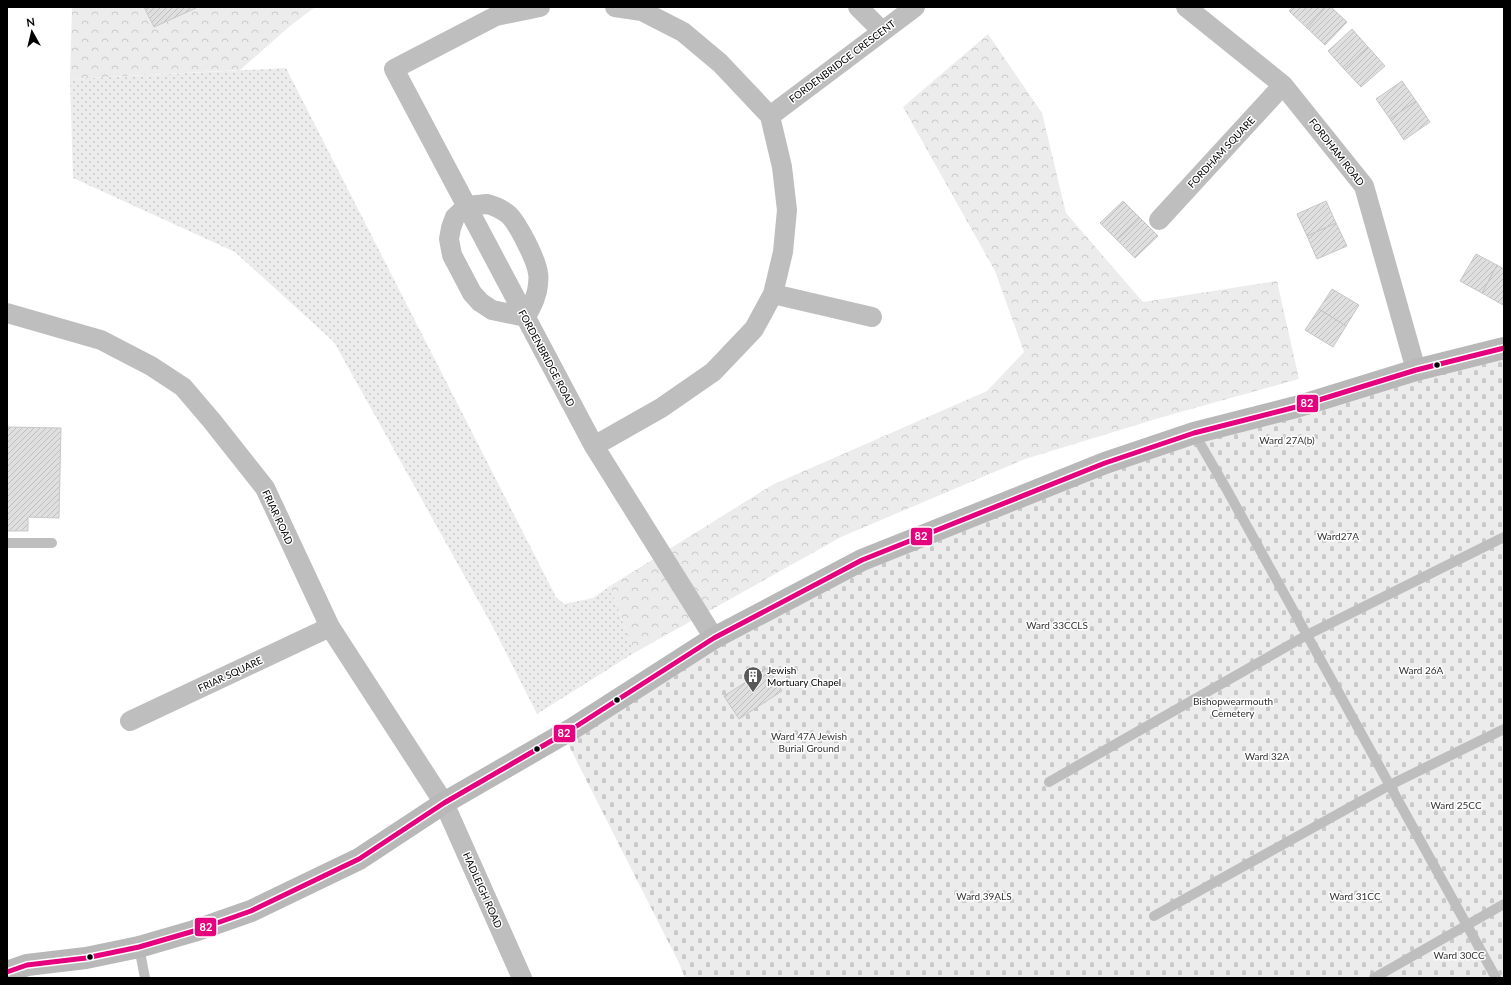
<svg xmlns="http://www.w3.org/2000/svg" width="1511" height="985" font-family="Lato,sans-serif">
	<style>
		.grass { fill: url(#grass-dots) }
		.forest { fill: url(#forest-crowns) }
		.cemetery { fill: url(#cemetery-stones) }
		.building { fill: url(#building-hatch); stroke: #c7c7c7 }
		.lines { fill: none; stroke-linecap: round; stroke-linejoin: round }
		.lane { stroke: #bebebe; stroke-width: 10 }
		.street { stroke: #bebebe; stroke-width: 20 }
		.secondary { stroke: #b8b8b8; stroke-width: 22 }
		.bus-1-casing { stroke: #fff; stroke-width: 8 }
		.bus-1 { stroke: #e5007d; stroke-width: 5 }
		.bus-dot { fill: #000; stroke: #fff; stroke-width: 1.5 }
		.labels { text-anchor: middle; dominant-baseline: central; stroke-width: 3; stroke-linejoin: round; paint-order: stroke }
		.street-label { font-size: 10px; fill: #000; stroke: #fff }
		.park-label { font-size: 10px; fill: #333; stroke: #fff }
		.poi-label { font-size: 10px; fill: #000; stroke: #fff; text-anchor: start }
		.line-badge { stroke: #fff; stroke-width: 1.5 }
		.badge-label { font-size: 11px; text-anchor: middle; font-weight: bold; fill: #fff }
	</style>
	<defs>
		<pattern id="grass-dots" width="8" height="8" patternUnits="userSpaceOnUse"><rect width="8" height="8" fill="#ececec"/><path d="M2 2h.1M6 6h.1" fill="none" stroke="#c9c9c9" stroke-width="1.8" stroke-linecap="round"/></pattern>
		<pattern id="forest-crowns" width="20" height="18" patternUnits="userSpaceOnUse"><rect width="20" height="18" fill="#ececec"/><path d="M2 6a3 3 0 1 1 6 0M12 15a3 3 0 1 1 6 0" fill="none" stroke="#c9c9c9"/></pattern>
		<pattern id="cemetery-stones" width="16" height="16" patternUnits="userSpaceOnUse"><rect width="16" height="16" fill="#ececec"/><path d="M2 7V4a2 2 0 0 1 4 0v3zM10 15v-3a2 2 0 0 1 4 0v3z" fill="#c9c9c9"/></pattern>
		<pattern id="building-hatch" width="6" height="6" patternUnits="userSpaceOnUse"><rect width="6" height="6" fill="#dfdfdf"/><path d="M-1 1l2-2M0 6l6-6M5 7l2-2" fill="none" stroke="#bebebe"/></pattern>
	</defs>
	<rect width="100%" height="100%" fill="#fff"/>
	<path class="grass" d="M 286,68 L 556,597 L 564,604 L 593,598 L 610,586 L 634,653 L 537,714 L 494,629 L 334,342 L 235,252 L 73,178 L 70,79 Z"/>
	<path class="forest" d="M 72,7 L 144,7 L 154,27 L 197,7 L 315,7 L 290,26 L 240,70 L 70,79 Z
		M 988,34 L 1042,113 L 1066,213 L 1143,302 L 1277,281 L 1299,379 L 1166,416 L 1025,459 L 841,537 L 634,653 L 610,586 L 772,485 L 987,391 L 1024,352 L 995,271 L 903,107 Z"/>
	<path class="cemetery" d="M 1504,348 L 1504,978 L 685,978 L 679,963 L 563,734 L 862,560 L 1096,467 Z"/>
	<path class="building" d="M 144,7 L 196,7 L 196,8 L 154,27 Z
		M 1293,7 L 1326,7 L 1307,28 L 1289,11 Z
		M 1326,7 L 1331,7 L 1347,22 L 1325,45 L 1307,28 Z
		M 1352,29 L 1368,47 L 1344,69 L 1328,51 Z
		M 1368,47 L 1385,66 L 1361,87 L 1344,69 Z
		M 1402,81 L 1416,101 L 1390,119 L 1376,99 Z
		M 1416,101 L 1430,122 L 1404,140 L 1390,119 Z
		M 1123,201 L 1140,218 L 1117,240 L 1100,223 Z
		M 1326,201 L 1336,223 L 1307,236 L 1297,214 Z
		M 1140,218 L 1158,236 L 1135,258 L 1117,240 Z
		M 1336,223 L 1347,246 L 1317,259 L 1307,236 Z
		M 1476,254 L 1497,265 L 1482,293 L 1460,281 Z
		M 1497,265 L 1504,269 L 1503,305 L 1482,293 Z
		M 1332,289 L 1359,305 L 1346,326 L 1319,309 Z
		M 1319,309 L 1346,326 L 1333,347 L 1305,330 Z
		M 7,427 L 61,428 L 59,518 L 28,517 L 28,531 L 7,531 Z
		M 768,668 L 782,691 L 739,719 L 724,696 Z"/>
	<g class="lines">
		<path class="lane" d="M 1194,433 L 1227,490 L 1496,978
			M 7,543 L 52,543
			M 1049,782 L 1307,635 L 1504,537
			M 1154,916 L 1390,785 L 1504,729
			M 139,947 L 145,978
			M 1374,978 L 1504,904"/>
		<path class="street" d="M 540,7 L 496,16 L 394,69 L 594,446 L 714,638
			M 858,7 L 882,31
			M 1186,7 L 1283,85 L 1364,186 L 1416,370
			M 770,116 L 915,7
			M 487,204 C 495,206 502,209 509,215 C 518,224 536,259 538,273 C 539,277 538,282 538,285 C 537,297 531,307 526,317 L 492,310 L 480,302 L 472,293 L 452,255 L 449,239 L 451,228 L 455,217 L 467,206 Z
			M 1159,220 L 1283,85
			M 773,294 L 872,317
			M 7,313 L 101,340 L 151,366 L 183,387 L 212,421 L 265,488 L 330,627 L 444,803 L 522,978
			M 594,446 L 661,408 L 713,372 L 754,329 L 773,294 L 783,252 L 787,210 L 782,167 L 770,116 L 720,63 L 683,32 L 642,11 L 615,7
			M 130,721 L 330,627"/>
		<path class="secondary" d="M 7,972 L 27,965 L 86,958 L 139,947 L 194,931 L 251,911 L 359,859 L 444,803 L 572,729 L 714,638 L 862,560 L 1105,463 L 1194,433 L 1296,407 L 1416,370 L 1504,348"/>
		<defs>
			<path id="bus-1" d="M 7,972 L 27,965 L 86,958 L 139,947 L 194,931 L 251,911 L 359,859 L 444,803 L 572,729 L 714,638 L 862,560 L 1105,463 L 1194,433 L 1296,407 L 1416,370 L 1504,348"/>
		</defs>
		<use href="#bus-1" class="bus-1-casing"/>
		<use href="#bus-1" class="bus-1"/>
	</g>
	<defs>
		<symbol id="building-pin" viewBox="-11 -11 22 30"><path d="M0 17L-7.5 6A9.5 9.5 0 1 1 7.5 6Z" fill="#595959" stroke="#fff"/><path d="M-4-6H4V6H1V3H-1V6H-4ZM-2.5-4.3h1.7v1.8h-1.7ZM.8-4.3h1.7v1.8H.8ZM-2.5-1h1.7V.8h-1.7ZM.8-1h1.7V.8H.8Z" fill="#fff"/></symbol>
	</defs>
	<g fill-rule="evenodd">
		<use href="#building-pin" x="742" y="665" width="22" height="30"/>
	</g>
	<g class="bus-dot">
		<circle cx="1437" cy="365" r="3.5"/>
		<circle cx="617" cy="700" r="3.5"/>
		<circle cx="537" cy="749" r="3.5"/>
		<circle cx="90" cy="957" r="3.5"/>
	</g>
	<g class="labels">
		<g class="street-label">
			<text transform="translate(842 61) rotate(-37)">FORDENBRIDGE CRESCENT</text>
			<text transform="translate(1221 152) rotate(-47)">FORDHAM SQUARE</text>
			<text transform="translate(1337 152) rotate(52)">FORDHAM ROAD</text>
			<text transform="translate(547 358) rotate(62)">FORDENBRIDGE ROAD</text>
			<text transform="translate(278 517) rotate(65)">FRIAR ROAD</text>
			<text transform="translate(230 674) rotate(-25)">FRIAR SQUARE</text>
			<text transform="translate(483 890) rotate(66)">HADLEIGH ROAD</text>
		</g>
		<g class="park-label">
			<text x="1287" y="440">Ward 27A(b)</text>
			<text x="1338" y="536">Ward27A</text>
			<text x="1057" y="625">Ward 33CCLS</text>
			<text x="1421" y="670">Ward 26A</text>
			<text x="1233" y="701">Bishopwearmouth<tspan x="1233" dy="12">Cemetery</tspan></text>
			<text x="809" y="736">Ward 47A Jewish<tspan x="809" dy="12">Burial Ground</tspan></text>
			<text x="1267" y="756">Ward 32A</text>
			<text x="1456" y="805">Ward 25CC</text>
			<text x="984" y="896">Ward 39ALS</text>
			<text x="1355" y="896">Ward 31CC</text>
			<text x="1459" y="955">Ward 30CC</text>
		</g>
		<g class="poi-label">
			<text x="767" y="670">Jewish<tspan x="767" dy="12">Mortuary Chapel</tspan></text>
		</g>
	</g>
	<g class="line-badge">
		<rect x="1296" y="394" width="23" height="19" rx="4" fill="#e5007d"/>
		<rect x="910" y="527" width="23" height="19" rx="4" fill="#e5007d"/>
		<rect x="553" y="724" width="23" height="19" rx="4" fill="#e5007d"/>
		<rect x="194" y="917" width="23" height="20" rx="4" fill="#e5007d"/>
	</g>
	<g class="badge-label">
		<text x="1307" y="407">82</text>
		<text x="921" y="540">82</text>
		<text x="564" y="737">82</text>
		<text x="206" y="931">82</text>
	</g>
	<rect width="1511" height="985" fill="none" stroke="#000000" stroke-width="16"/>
	<g transform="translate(32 32) rotate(352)" stroke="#ffffff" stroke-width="3" paint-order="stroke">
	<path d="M0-3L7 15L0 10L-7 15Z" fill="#000000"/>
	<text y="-6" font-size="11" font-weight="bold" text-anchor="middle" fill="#000000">N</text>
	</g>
</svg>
